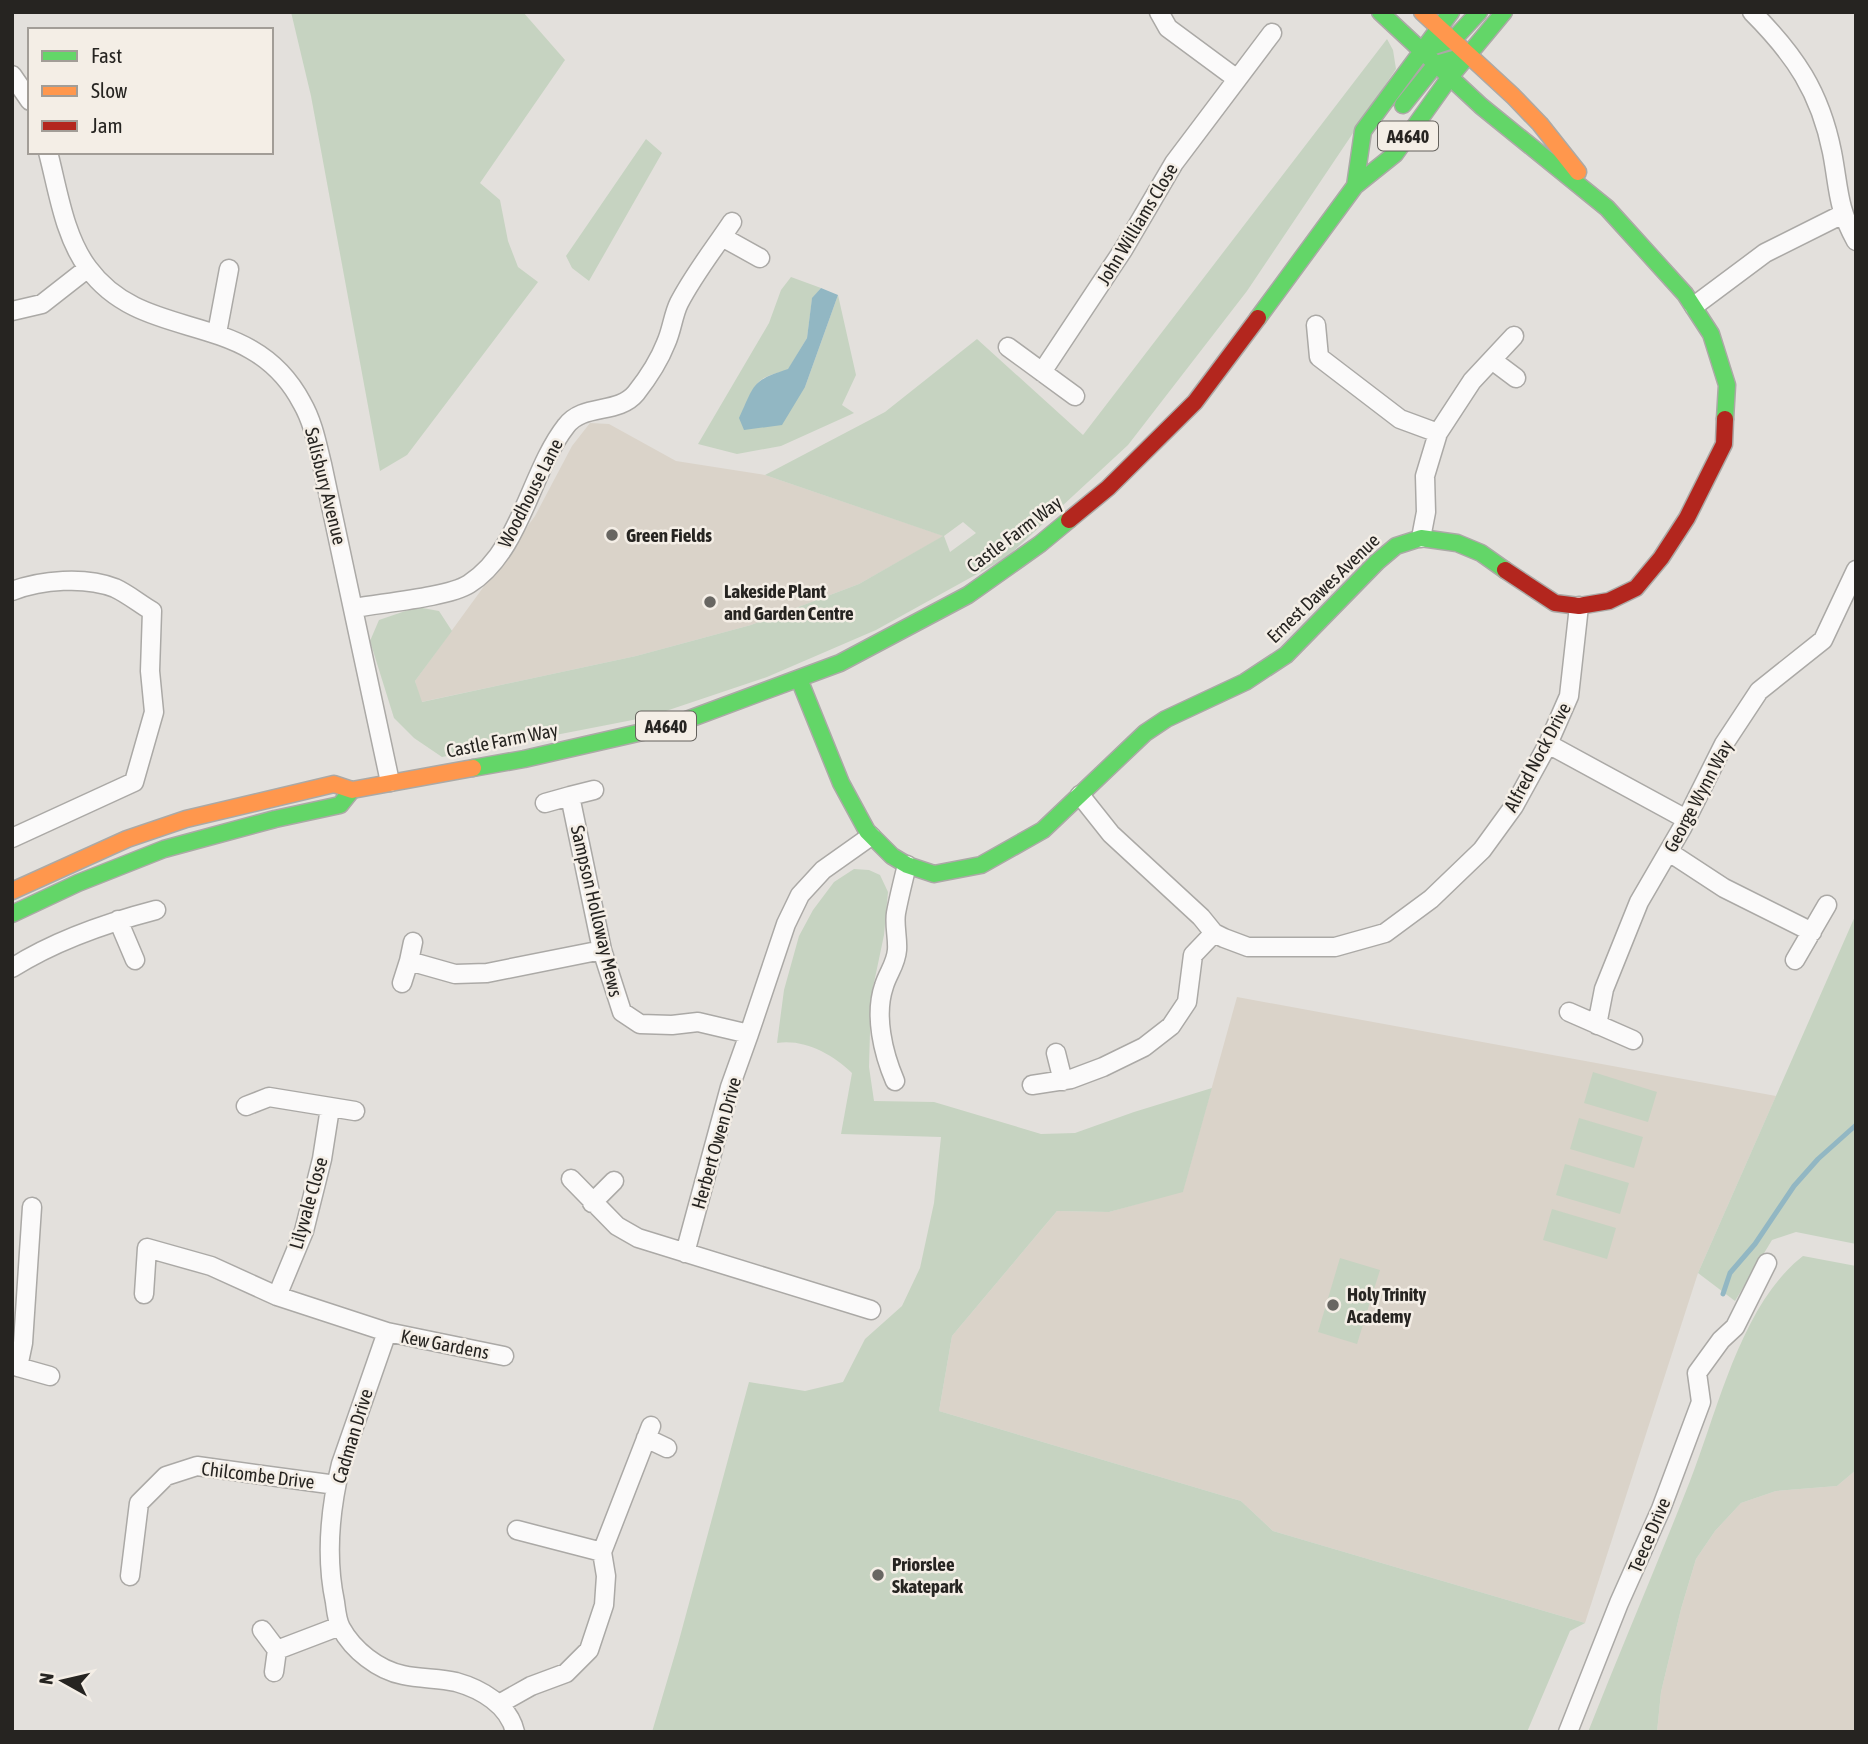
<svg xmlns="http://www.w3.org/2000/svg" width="1868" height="1744" font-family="'Asap Condensed',sans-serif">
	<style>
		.built { fill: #dad3c9 }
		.green { fill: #c6d3c1; fill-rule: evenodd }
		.water { fill: #92b7c3 }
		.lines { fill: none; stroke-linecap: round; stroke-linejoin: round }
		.stream { stroke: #92b7c3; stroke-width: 5 }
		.street-casing { stroke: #aba9a6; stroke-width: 21 }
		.fast-casing { stroke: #aba9a6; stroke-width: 19 }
		.slow-casing { stroke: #aba9a6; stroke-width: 19 }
		.jam-casing { stroke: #aba9a6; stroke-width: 19 }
		.street { stroke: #fbfafa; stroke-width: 18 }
		.fast { stroke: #63d668; stroke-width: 16 }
		.slow { stroke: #ff974d; stroke-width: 16 }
		.jam { stroke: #b3261e; stroke-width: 16 }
		.poi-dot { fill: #686662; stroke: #f4eee6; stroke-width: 2.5 }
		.labels { text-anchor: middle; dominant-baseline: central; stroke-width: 5; stroke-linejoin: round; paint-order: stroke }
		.shield { fill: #f4eee6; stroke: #64615c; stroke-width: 2 }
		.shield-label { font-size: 18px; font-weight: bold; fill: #262421 }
		.street-label { font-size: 19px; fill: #262421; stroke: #f4eee6 }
		.poi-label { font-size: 19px; font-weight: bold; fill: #262421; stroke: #f4eee6; text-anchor: start }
	</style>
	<rect width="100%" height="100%" fill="#e3e0dc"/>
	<path class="built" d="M 590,423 L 609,424 L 676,461 L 765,475 L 944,536 L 859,584 L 751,625 L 636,656 L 421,702 L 415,681 L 535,516 L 572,446 Z
		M 1237,997 L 1776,1096 L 1698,1273 L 1585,1623 L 1273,1531 L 1241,1501 L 939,1411 L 952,1336 L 1057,1211 L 1109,1212 L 1183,1191 Z
		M 1856,1470 L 1856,1732 L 1657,1732 L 1661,1692 L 1681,1609 L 1696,1559 L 1715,1531 L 1741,1503 L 1776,1491 L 1837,1486 Z"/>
	<path class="green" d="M 291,12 L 523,12 L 565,60 L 480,183 L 500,200 L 508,241 L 518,267 L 538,282 L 407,455 L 380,471 L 311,96 Z
		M 1387,39 L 1393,50 L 1396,69 L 1247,291 L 1128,445 L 1006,558 L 876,630 L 767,677 L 648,717 L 442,757 L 414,738 L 394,718 L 370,641 L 379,620 L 417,607 L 439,611 L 452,631 L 415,681 L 422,702 L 636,656 L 751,625 L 859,584 L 943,536 L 765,475 L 885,412 L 977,339 L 1083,435 ZM 963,522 L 976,533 L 950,552 L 944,536 Z
		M 646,139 L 662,153 L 589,281 L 572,268 L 566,256 Z
		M 791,277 L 821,288 L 812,299 L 807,338 L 788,370 C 766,376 757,377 748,400 L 805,387 L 838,295 L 856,375 L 842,405 L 854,413 L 781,446 L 737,454 L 698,444 L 769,323 L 781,290 Z
		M 854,869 L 869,870 L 880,875 L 888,892 L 884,935 L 871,997 L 869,1067 L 874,1101 L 934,1102 L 1041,1134 L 1075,1133 L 1134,1112 L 1212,1088 L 1183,1192 L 1109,1212 L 1057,1211 L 952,1336 L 939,1411 L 1241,1501 L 1273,1531 L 1585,1623 L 1570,1631 L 1527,1732 L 652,1732 L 678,1644 L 749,1382 L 805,1391 L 843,1382 L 865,1339 L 902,1306 L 920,1268 L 934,1203 L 941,1137 L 841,1134 L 852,1073 C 832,1054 805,1039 777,1043 L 784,990 L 799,936 L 813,910 L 834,882 Z
		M 1856,914 L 1856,1244 L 1796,1232 L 1772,1240 L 1735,1301 L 1698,1273 Z
		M 1593,1072 L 1657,1092 L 1648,1122 L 1584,1103 Z
		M 1579,1118 L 1643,1137 L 1634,1168 L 1570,1149 Z
		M 1565,1164 L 1629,1183 L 1620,1214 L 1556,1195 Z
		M 1552,1209 L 1616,1228 L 1607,1259 L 1543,1240 Z
		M 1803,1256 L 1856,1266 L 1856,1470 L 1837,1486 L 1776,1491 L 1741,1503 L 1715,1531 L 1696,1559 L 1681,1609 L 1661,1692 L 1657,1732 L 1588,1732 C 1621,1648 1657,1565 1690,1481 C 1718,1410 1741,1304 1803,1256 Z
		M 1340,1258 L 1380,1270 L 1357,1344 L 1318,1332 Z"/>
	<path class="water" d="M 821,288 L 838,295 L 805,387 L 782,425 L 744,430 L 739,418 C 755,384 751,381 788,369 L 807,338 L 812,298 Z"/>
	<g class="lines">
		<path class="stream" d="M 1723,1294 L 1730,1273 L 1755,1244 L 1794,1186 L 1818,1159 L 1856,1125"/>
		<defs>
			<path id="street" d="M 1159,12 L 1168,28 L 1237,79
				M 1752,12 C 1795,55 1820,92 1832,152 C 1839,188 1837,207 1856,241
				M 12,75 L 30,101
				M 48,152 C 58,190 64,236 88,268 C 145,346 251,306 302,403 C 313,422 317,444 322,464 L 390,782
				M 722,237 L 760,258
				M 1694,306 L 1765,253 L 1843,214
				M 12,311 L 42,304 L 88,268
				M 1316,325 L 1319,357 L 1400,419 L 1438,433
				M 217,333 L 229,269
				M 1008,347 L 1075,396
				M 1492,360 L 1516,378
				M 1042,372 L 1123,250 L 1174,163 L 1272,33
				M 1421,538 L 1426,512 L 1425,476 L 1438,433 L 1472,381 L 1514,336
				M 12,591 C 41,580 85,576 115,588 C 128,594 140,604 152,611 L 150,671 L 154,712 L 134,782 L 12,838
				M 355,608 C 381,603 449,597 469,584 C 521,551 530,472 566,426 C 583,403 618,415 636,393 C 647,379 659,361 666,343 C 672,330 673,315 679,303 C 694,274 714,249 732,222
				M 1548,744 L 1686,819
				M 594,790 L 570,796 L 602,950 L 622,1012 L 640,1024 L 672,1025 L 698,1022 L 749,1034 L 786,924 L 800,895 L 823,870 L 871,836
				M 1080,795 L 1111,834 L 1201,917 L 1214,933 L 1224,938 L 1248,947 L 1335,947 L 1385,933 L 1431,899 L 1482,850 L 1514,806 L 1548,744 L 1569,696 L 1579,606
				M 545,803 L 570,796
				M 1669,852 L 1724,888 L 1812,932
				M 118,920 L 135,960
				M 413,942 L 409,961 L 455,974 L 487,973 L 602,950
				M 1795,960 L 1827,905
				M 12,968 C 56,940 106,923 156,910
				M 402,983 L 409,961
				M 1569,1012 L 1633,1040
				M 1597,1025 L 1604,989 L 1639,902 L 1682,828 L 1724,744 L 1759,691 L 1823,640 L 1856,570
				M 1056,1053 L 1063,1081
				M 895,1081 C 883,1053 874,1015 884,986 C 888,973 896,964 897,950 C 898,938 894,925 896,913 C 899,897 903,881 907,865
				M 1032,1085 L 1071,1079 L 1103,1067 L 1144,1047 L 1171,1026 L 1187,1002 L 1193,955 L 1214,933
				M 246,1106 L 269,1097 L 355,1111
				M 571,1179 L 617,1226 L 638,1238 L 871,1310
				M 592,1203 L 614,1181
				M 685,1253 L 730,1087 L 749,1034
				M 144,1294 L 147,1248 L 211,1266 L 277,1296 L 387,1332 L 341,1464 C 330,1509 325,1555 335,1602 C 336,1610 337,1621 341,1628 C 353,1650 378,1670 403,1675 C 421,1679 439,1678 456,1682 C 481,1689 509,1705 515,1732
				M 277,1296 L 304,1231 L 322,1159 L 330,1108
				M 387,1332 L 504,1356
				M 12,1365 L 18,1367 L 23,1343 L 32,1207
				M 18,1367 L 50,1376
				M 646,1438 L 667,1448
				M 517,1530 L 602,1552
				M 130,1576 L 139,1503 L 166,1476 L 197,1466 L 336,1485
				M 262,1630 L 277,1650 L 340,1626
				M 274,1672 L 277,1650
				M 499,1704 L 531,1686 L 566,1673 L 589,1650 L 604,1605 L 606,1576 L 602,1552 L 651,1426
				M 1568,1732 L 1619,1603 L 1661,1509 L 1701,1402 L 1697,1373 L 1721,1340 L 1735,1327 L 1767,1263"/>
			<path id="fast" d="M 1380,12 L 1481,106 L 1607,208 L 1685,294 L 1711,334 L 1727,385 L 1725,419
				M 1422,50 L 1453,40 L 1479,12
				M 1403,105 L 1436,64 L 1468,55
				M 1355,186 L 1363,131 L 1451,12
				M 1258,318 L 1355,186 L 1395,154 L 1450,77 L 1504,12
				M 799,679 L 841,783 L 867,831 L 892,856 L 907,865 L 934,874 L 981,865 L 1043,830 L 1145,733 L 1166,719 L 1245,682 L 1286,655 L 1377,562 L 1396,546 L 1421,538 L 1457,543 L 1481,553 L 1505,570
				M 473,768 L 524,759 L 673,725 L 840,663 L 968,595 L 1040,544 L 1069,520
				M 12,914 L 78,883 L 164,849 L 275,819 L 340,805 L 352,790"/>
			<path id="slow" d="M 1422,12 L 1513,96 L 1540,124 L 1578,172
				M 12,891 L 127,839 L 186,819 L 334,784 L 352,790 L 473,768"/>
			<path id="jam" d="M 1069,520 L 1108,488 L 1195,402 L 1258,318
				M 1505,570 L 1555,603 L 1579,606 L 1609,601 L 1636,588 L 1661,558 L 1687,518 L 1724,444 L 1725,419"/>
		</defs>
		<use href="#street" class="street-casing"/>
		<use href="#fast" class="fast-casing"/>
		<use href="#slow" class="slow-casing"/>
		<use href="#jam" class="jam-casing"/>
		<use href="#street" class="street"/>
		<use href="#fast" class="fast"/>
		<use href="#slow" class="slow"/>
		<use href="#jam" class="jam"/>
	</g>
	<g class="poi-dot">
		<circle cx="612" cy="535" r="7"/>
		<circle cx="710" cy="602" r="7"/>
		<circle cx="1333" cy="1305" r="7"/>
		<circle cx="878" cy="1575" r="7"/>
	</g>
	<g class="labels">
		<g class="shield">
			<rect x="1378" y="121.5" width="60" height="29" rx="5"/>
			<rect x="636" y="711.5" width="60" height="29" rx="5"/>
		</g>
		<g class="shield-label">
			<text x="1408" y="136">A4640</text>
			<text x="666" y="726">A4640</text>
		</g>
		<g class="street-label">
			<text transform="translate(1137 224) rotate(-59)">John Williams Close</text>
			<text transform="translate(326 486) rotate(76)">Salisbury Avenue</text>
			<text transform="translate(530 493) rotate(-63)">Woodhouse Lane</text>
			<text transform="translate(1014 534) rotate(-37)">Castle Farm Way</text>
			<text transform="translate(1323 588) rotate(-44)">Ernest Dawes Avenue</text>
			<text transform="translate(502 740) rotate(-11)">Castle Farm Way</text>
			<text transform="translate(1537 757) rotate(-62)">Alfred Nock Drive</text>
			<text transform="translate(1698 796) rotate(-62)">George Wynn Way</text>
			<text transform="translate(597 911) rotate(77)">Sampson Holloway Mews</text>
			<text transform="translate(716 1143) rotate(-74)">Herbert Owen Drive</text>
			<text transform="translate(308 1203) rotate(-74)">Lilyvale Close</text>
			<text transform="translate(445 1344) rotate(11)">Kew Gardens</text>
			<text transform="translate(352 1436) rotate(-73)">Cadman Drive</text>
			<text transform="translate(258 1475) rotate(7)">Chilcombe Drive</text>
			<text transform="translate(1649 1535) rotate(-67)">Teece Drive</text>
		</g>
		<g class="poi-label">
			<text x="626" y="535">Green Fields</text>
			<text x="724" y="591">Lakeside Plant<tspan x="724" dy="22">and Garden Centre</tspan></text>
			<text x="1347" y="1294">Holy Trinity<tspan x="1347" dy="22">Academy</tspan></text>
			<text x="892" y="1564">Priorslee<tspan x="892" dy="22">Skatepark</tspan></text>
		</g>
	</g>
	<rect width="1868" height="1744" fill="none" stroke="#262421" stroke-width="28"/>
	<rect x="28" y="28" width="245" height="126" fill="#f4eee6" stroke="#a29d97" stroke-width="2"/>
	<rect x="42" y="51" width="35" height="10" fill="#63d668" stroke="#a29d97" stroke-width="2"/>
	<text x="91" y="63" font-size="21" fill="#262421">Fast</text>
	<rect x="42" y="86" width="35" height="10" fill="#ff974d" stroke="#a29d97" stroke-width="2"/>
	<text x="91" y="98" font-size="21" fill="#262421">Slow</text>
	<rect x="42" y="121" width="35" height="10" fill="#b3261e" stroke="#a29d97" stroke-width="2"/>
	<text x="91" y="133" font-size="21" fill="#262421">Jam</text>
	<g transform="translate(63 1681) rotate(278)" stroke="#f4eee6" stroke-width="5" paint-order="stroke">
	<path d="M0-5L12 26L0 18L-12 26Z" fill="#262421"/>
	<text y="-10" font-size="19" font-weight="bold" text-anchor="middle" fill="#262421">N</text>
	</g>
</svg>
